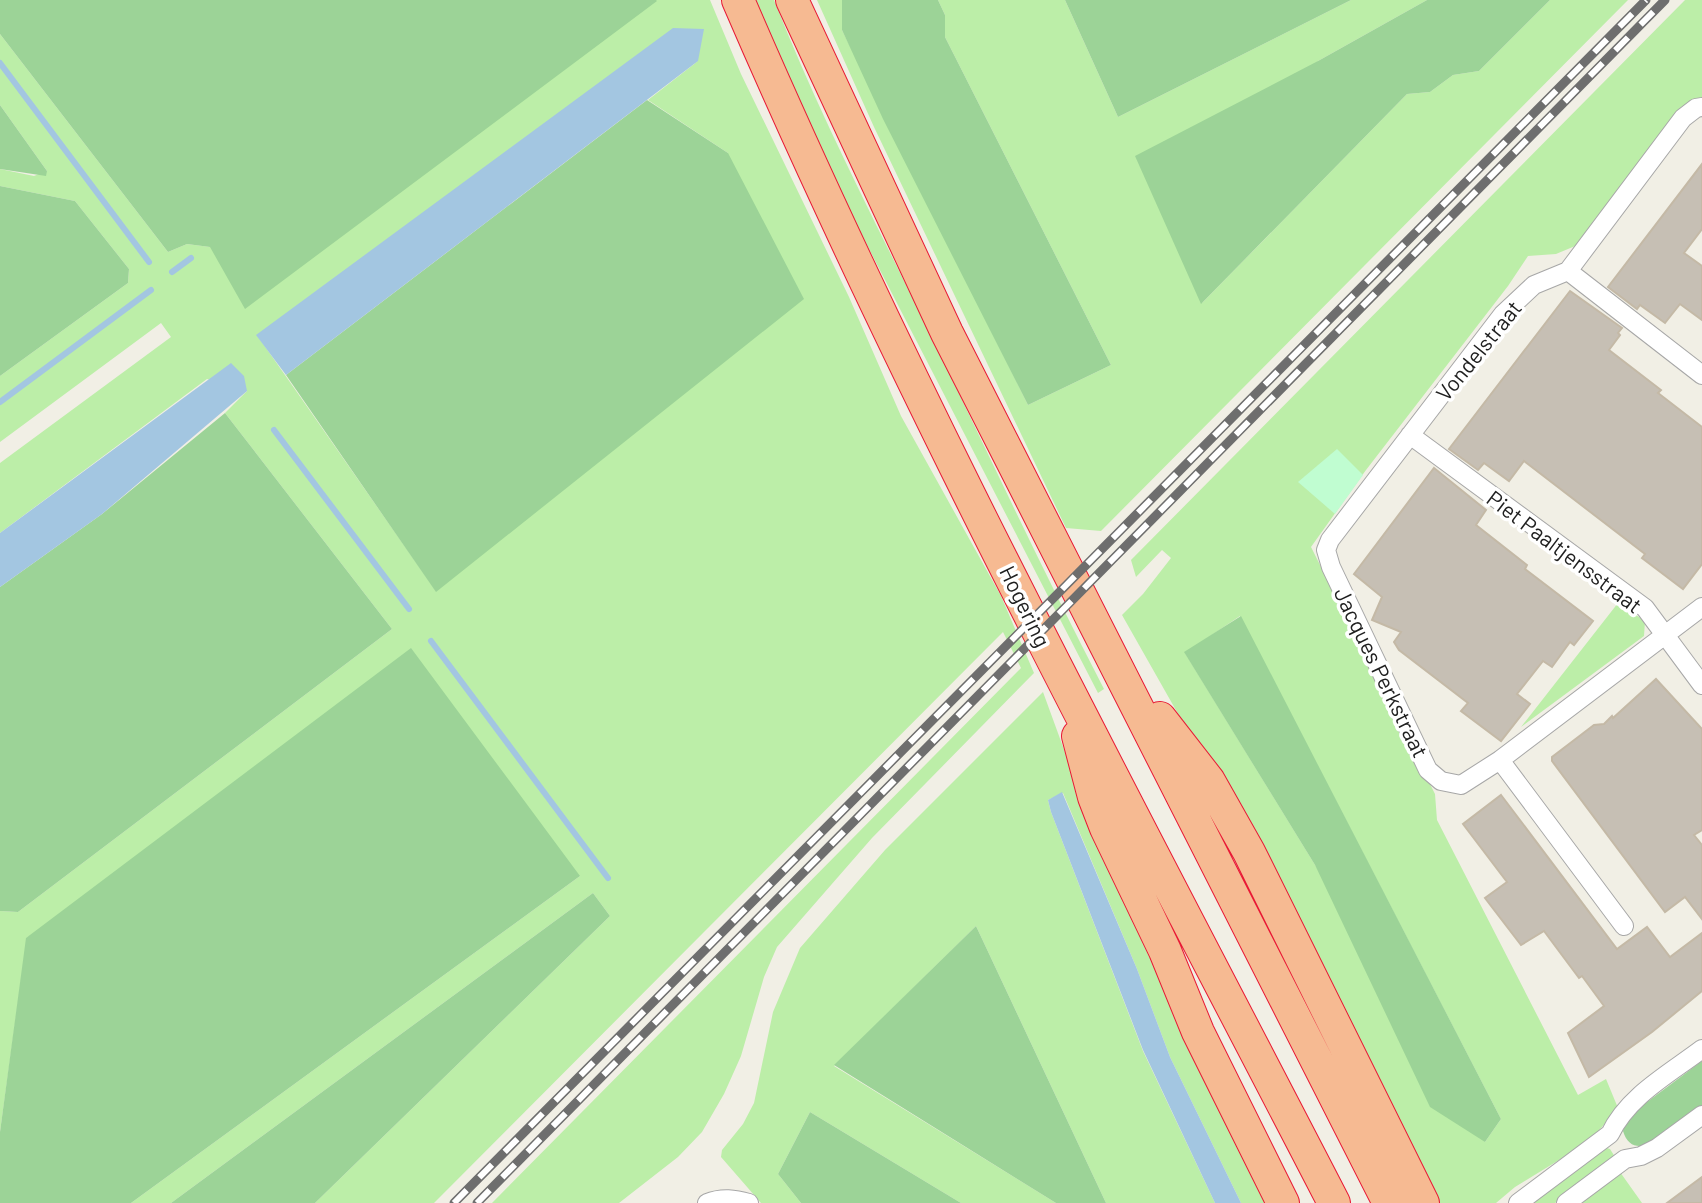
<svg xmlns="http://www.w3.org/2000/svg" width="1702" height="1203" font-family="Barlow,sans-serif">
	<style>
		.grass { fill: #bceea8; fill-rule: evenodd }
		.forest { fill: #9cd397 }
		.park { fill: #c0fdd1 }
		.water { fill: #a3c6e1 }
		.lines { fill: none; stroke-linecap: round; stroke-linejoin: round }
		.stream { stroke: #a3c6e1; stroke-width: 6 }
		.building { fill: #c6bfb4; stroke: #c4b9a6; stroke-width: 2 }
		.minor-casing { stroke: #a7a7a7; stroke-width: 20 }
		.trunk-casing { stroke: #e81935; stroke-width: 34 }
		.minor { stroke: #fff; stroke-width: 18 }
		.trunk { stroke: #f6ba92; stroke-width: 32 }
		.rail-casing { stroke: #6e6e6e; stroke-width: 9 }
		.rail { stroke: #fff; stroke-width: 6; stroke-dasharray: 18; stroke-linecap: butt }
		.labels { text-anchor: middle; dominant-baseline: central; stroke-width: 7; stroke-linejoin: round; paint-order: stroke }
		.street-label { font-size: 22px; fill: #202020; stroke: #fff }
	</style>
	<rect width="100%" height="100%" fill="#f1efe5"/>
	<path class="grass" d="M 656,0 L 710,0 L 741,74 L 849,297 L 901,416 L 1001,596 L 1034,673 L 872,838 L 777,947 L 764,977 L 741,1056 L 724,1094 L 702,1132 L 678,1157 L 619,1203 L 492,1203 L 1021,668 L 1003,632 L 434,1203 L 315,1203 L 610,916 L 593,893 L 171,1203 L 131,1203 L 580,876 L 27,937 L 0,1132 L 0,911 L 18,912 L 392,629 L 225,413 L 247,391 L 207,379 L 0,533 L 0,463 L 171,337 L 161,323 L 0,442 L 0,376 L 128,283 L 129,269 L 75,201 L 0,186 L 0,169 L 34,176 L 47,171 L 0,105 L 0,34 L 168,252 L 187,244 L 210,247 ZM 698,61 L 648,100 L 728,153 L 436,591 L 257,335 Z
		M 753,0 L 774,0 C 817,109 871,214 923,319 C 983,443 1041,567 1104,689 L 1098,693 L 818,150 Z
		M 817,0 L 842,0 L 842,30 L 1028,405 L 1111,365 L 945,37 L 945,15 L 938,0 L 1065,0 L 1118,117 L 1351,0 L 1427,0 L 1318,61 L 1202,303 L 1407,94 L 1430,92 L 1453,75 L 1479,71 L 1550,0 L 1628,0 L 1101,531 L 1066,528 L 874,127 Z
		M 1685,0 L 1702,0 L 1702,97 L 1681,107 L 1580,244 L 1556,254 L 1528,256 L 1508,286 L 1366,470 L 1311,547 L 1435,794 L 1437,820 L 1578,1095 L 1606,1079 L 1618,1108 L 1590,1141 L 1515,1187 L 1496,1203 L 1440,1203 L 1432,1195 L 1190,735 L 1122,615 L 1143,594 L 1171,558 L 1162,550 L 1136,577 L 1131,560 ZM 1240,616 L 1501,1119 L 1485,1142 L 1185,653 Z
		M 1618,603 L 1645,621 L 1644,636 L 1521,727 Z
		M 1043,692 L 1070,766 L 1272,1203 L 1241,1203 L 1170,1057 L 1137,969 L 1063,793 L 1048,800 L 1051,812 L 1143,1051 L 1215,1203 L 1106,1203 L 976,926 L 834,1066 L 1056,1203 L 961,1203 L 810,1112 L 778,1174 L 801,1203 L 761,1203 L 721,1157 L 722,1150 L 743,1124 L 754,1103 L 773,1012 L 800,948 L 885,850 Z
		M 1607,1148 L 1610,1149 L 1615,1157 L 1606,1167 L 1555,1203 L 1532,1203 Z
		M 1620,1172 L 1642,1203 L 1576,1203 Z"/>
	<path class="forest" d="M 0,0 L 656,0 L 657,1 L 245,309 L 210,247 L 187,244 L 168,252 L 0,34 Z
		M 842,0 L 938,0 L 945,15 L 945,37 L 1111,365 L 1028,405 L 883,119 L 842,30 Z
		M 1065,0 L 1351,0 L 1118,117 Z
		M 1427,0 L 1550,0 L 1479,71 L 1453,75 L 1430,92 L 1407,94 L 1201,304 L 1135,156 L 1318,61 Z
		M 647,100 L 728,153 L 804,299 L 436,592 L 286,375 Z
		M 0,105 L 47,171 L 46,176 L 0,169 Z
		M 0,186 L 75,201 L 129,269 L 128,283 L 0,376 Z
		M 225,413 L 392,629 L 18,912 L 0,911 L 0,587 L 102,514 Z
		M 1241,616 L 1501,1119 L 1485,1142 L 1430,1107 L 1315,865 L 1184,652 Z
		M 411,648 L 580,876 L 131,1203 L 0,1203 L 0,1132 L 26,938 Z
		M 593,893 L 610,916 L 315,1203 L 171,1203 Z
		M 976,926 L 1106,1203 L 1056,1203 L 834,1065 Z
		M 1702,1061 L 1702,1106 C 1684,1120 1635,1171 1623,1131 L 1627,1117 Z
		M 810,1112 L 961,1203 L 801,1203 L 778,1174 Z"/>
	<path class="park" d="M 1337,449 L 1363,475 L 1335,514 L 1298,482 Z"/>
	<path class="water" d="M 673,28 L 704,29 L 698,61 L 286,375 L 256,335 Z
		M 231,363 L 244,376 L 247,391 L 102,514 L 0,587 L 0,533 Z
		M 1062,792 L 1137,969 L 1170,1057 L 1241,1203 L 1215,1203 L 1143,1050 L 1051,812 L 1048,800 Z"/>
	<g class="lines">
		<path class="stream" d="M 0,63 L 149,262
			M 172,272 L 191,258
			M 0,402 L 151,290
			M 274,430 L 409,609
			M 431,641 L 608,878"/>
	</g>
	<path class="building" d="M 1702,164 L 1702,229 L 1684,253 L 1702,266 L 1702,320 L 1680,304 L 1665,323 L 1640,305 L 1637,309 L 1608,287 Z
		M 1570,291 L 1622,328 L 1618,333 L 1620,335 L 1609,350 L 1661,390 L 1658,393 L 1702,427 L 1702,564 L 1683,589 L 1642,558 L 1645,554 L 1524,461 L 1509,481 L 1484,463 L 1478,470 L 1449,449 Z
		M 1434,468 L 1486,510 L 1476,525 L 1527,565 L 1525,569 L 1593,621 L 1574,645 L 1570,642 L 1552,667 L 1543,661 L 1517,694 L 1530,704 L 1501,741 L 1461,711 L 1468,703 L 1399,650 L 1394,642 L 1401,632 L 1372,620 L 1382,597 L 1354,574 Z
		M 1656,679 L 1702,729 L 1702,830 L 1694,835 L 1702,845 L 1702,919 L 1685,897 L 1665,912 L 1552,761 L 1552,757 L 1594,725 L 1604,724 L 1612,716 L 1613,718 Z
		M 1501,795 L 1617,949 L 1647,927 L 1670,957 L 1702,933 L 1702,991 L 1652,1032 L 1589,1077 L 1568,1033 L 1604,1006 L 1582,976 L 1579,978 L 1544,931 L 1521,945 L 1485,898 L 1507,882 L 1463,824 Z
		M 1702,1177 L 1702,1203 L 1667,1203 Z"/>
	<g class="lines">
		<defs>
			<path id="minor" d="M 1702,107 L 1696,108 L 1683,118 L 1568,271 L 1534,285 L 1503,314 L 1330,540 L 1326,550 L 1331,567 L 1428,770 L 1441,781 L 1461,785 L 1500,760 L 1702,607
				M 1568,271 L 1702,375
				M 1410,435 L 1645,608 L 1702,685
				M 1500,760 L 1624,926
				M 707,1203 C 722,1197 735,1199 749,1203
				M 1518,1203 L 1610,1134 C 1628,1096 1669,1074 1702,1049
				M 1566,1203 L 1625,1159 L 1641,1156 L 1657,1148 L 1702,1115"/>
			<path id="trunk" d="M 738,0 C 915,411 1129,806 1334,1203
				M 792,0 L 947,333 L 1389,1203
				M 1160,718 L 1209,781 L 1249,852 L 1423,1203
				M 1078,736 L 1094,797 L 1106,828 L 1165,951 L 1198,1032 L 1283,1203"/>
		</defs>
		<use href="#minor" class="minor-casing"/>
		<use href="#trunk" class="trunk-casing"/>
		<use href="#minor" class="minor"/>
		<use href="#trunk" class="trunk"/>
		<defs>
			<path id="rail" d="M 454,1203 L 1646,0
				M 477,1203 L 1665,0"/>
		</defs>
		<use href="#rail" class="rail-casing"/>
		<use href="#rail" class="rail"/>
	</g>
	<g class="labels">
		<g class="street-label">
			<text transform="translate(1478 350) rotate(-51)">Vondelstraat</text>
			<text transform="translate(1565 551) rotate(37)">Piet Paaltjensstraat</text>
			<text transform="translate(1026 606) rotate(64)">Hogering</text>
			<text transform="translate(1382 672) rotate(64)">Jacques Perkstraat</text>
		</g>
	</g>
</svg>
